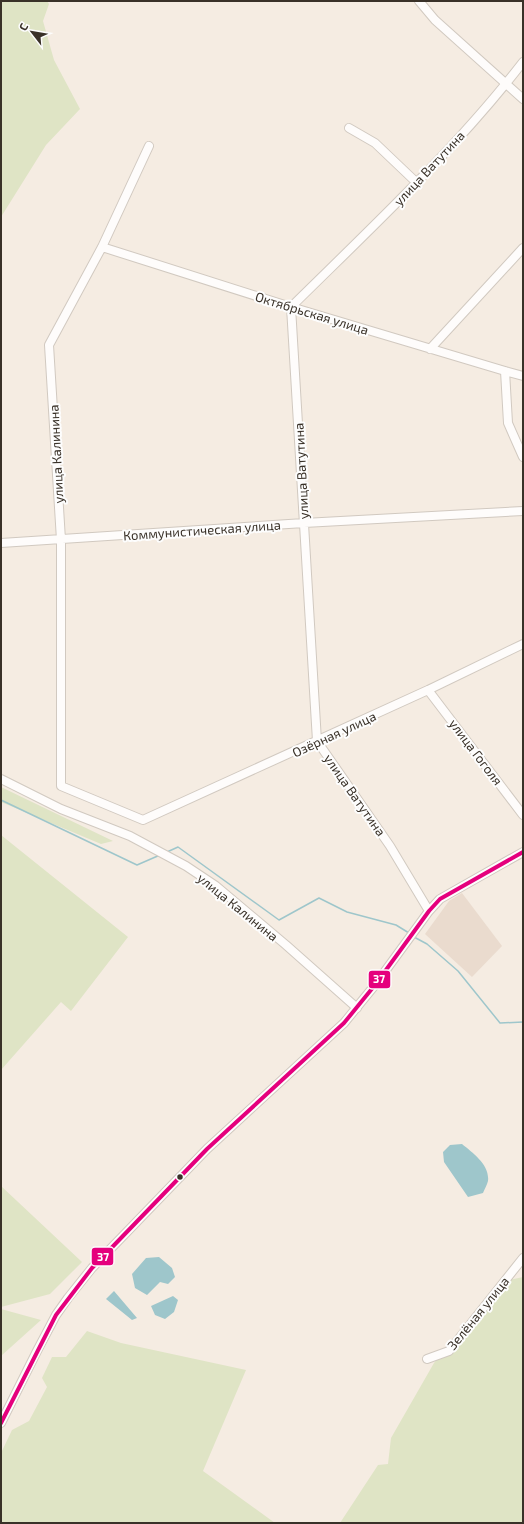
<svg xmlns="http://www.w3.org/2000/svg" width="524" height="1524" font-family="'Exo 2',sans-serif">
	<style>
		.commercial { fill: #eadbce }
		.green { fill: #dfe4c5 }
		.water { fill: #9ec6cb }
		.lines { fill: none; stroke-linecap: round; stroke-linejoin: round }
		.stream { stroke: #9ec6cb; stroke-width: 1.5 }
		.minor-casing { stroke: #d1c9c0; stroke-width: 10 }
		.minor { stroke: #fefcfb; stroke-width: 8 }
		.bus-1-casing { stroke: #fdfdfd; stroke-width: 7 }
		.bus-1 { stroke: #e5007d; stroke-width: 4 }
		.bus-dot { fill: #393128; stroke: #fdfdfd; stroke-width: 1.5 }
		.labels { text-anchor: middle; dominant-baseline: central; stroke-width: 4; stroke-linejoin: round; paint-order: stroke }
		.street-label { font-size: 13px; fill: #393128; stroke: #fdfdfd }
		.line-badge { stroke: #fdfdfd; stroke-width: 1.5 }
		.badge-label { font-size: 11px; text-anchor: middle; font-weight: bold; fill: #fff }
	</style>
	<rect width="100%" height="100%" fill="#f5ece2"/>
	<path class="commercial" d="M 462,893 L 502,946 L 472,977 L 425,934 L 449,901 Z"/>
	<path class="green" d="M 1,1 L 47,1 L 49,4 L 43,21 L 54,60 L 80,109 L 46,145 L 1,217 Z
		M 1,787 L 113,841 L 101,844 L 1,802 Z
		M 1,835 L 128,937 L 71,1011 L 61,1002 L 1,1070 Z
		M 1,1186 L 82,1262 L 50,1294 L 1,1307 Z
		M 523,1277 L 523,1523 L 340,1523 L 378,1465 L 388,1464 L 391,1438 L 434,1363 L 500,1282 Z
		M 1,1309 L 41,1320 L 1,1356 Z
		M 87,1331 L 121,1343 L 246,1370 L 203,1471 L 275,1523 L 1,1523 L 1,1453 L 12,1430 L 29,1421 L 47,1387 L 42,1378 L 52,1357 L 66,1357 Z"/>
	<path class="water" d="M 462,1144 C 473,1153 490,1165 488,1181 C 487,1185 484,1190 483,1193 L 468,1197 L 444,1162 L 443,1152 L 450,1145 Z
		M 159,1257 L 172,1268 L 175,1277 L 168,1284 L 160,1282 L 147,1295 L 135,1288 L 132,1274 L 146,1258 Z
		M 114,1291 L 137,1318 L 132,1320 L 106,1299 Z
		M 173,1296 L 178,1300 L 174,1312 L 165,1319 L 155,1315 L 151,1306 Z"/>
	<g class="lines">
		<path class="stream" d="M 1,800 L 137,865 L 160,855
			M 167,852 L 178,847 L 279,920 L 319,898 L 347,912 L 396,925 L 409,933
			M 414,937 L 427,944 L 458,971 L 500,1023 L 523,1022"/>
		<defs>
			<path id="minor" d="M 419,1 L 435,20 L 523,99
				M 349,128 L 375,143 L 417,183
				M 149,146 L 102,247 L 49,345 L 61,540 L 61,786 L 143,820 L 428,690 L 523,644
				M 102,247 L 291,307 L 505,371 L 523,376
				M 430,349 L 523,248
				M 505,371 L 508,423 L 523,457
				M 1,543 L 304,523 L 523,511
				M 428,690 L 523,815
				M 1,779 L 61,809 L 130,836 L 186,866 L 216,886 L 286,945 L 357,1008
				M 429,911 L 390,846 L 317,741 L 291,307 C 370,229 455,150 523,62
				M 427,1359 L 449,1351 L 523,1258
				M 1,1423 L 37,1351 L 56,1315 L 68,1298 L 92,1268 L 207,1149 L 344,1023 L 375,985 L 429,911 L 440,899 L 523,852"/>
		</defs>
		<use href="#minor" class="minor-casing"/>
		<use href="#minor" class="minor"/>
		<defs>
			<path id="bus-1" d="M 1,1423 L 56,1315 L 92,1268 L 207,1149 L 344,1023 L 375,985 L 429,911 L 440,899 L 523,852"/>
		</defs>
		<use href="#bus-1" class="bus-1-casing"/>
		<use href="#bus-1" class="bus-1"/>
	</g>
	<circle class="bus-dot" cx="180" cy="1177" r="3.5"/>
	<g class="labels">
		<g class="street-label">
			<text transform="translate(429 168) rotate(-47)">улица Ватутина</text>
			<text transform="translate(312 313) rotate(17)">Октябрьская улица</text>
			<text transform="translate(56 454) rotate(-93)">улица Калинина</text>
			<text transform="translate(301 471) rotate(-93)">улица Ватутина</text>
			<text transform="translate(202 530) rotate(-4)">Коммунистическая улица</text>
			<text transform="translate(334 734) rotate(-25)">Озёрная улица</text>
			<text transform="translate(476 752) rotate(53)">улица Гоголя</text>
			<text transform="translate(355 795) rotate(55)">улица Ватутина</text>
			<text transform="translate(238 907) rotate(39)">улица Калинина</text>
			<text transform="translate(478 1313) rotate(-51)">Зелёная улица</text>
		</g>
	</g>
	<g class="line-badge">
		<rect x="368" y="970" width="23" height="19" rx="4" fill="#e5007d"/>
		<rect x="91" y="1247" width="23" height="19" rx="4" fill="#e5007d"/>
	</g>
	<g class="badge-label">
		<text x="379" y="983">37</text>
		<text x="103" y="1261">37</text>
	</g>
	<rect width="524" height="1524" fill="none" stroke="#393128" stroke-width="4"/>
	<g transform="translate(32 32) rotate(301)" stroke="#fdfdfd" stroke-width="3" paint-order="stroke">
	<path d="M0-3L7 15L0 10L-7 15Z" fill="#393128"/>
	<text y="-6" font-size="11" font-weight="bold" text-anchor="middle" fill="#393128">С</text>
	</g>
</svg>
